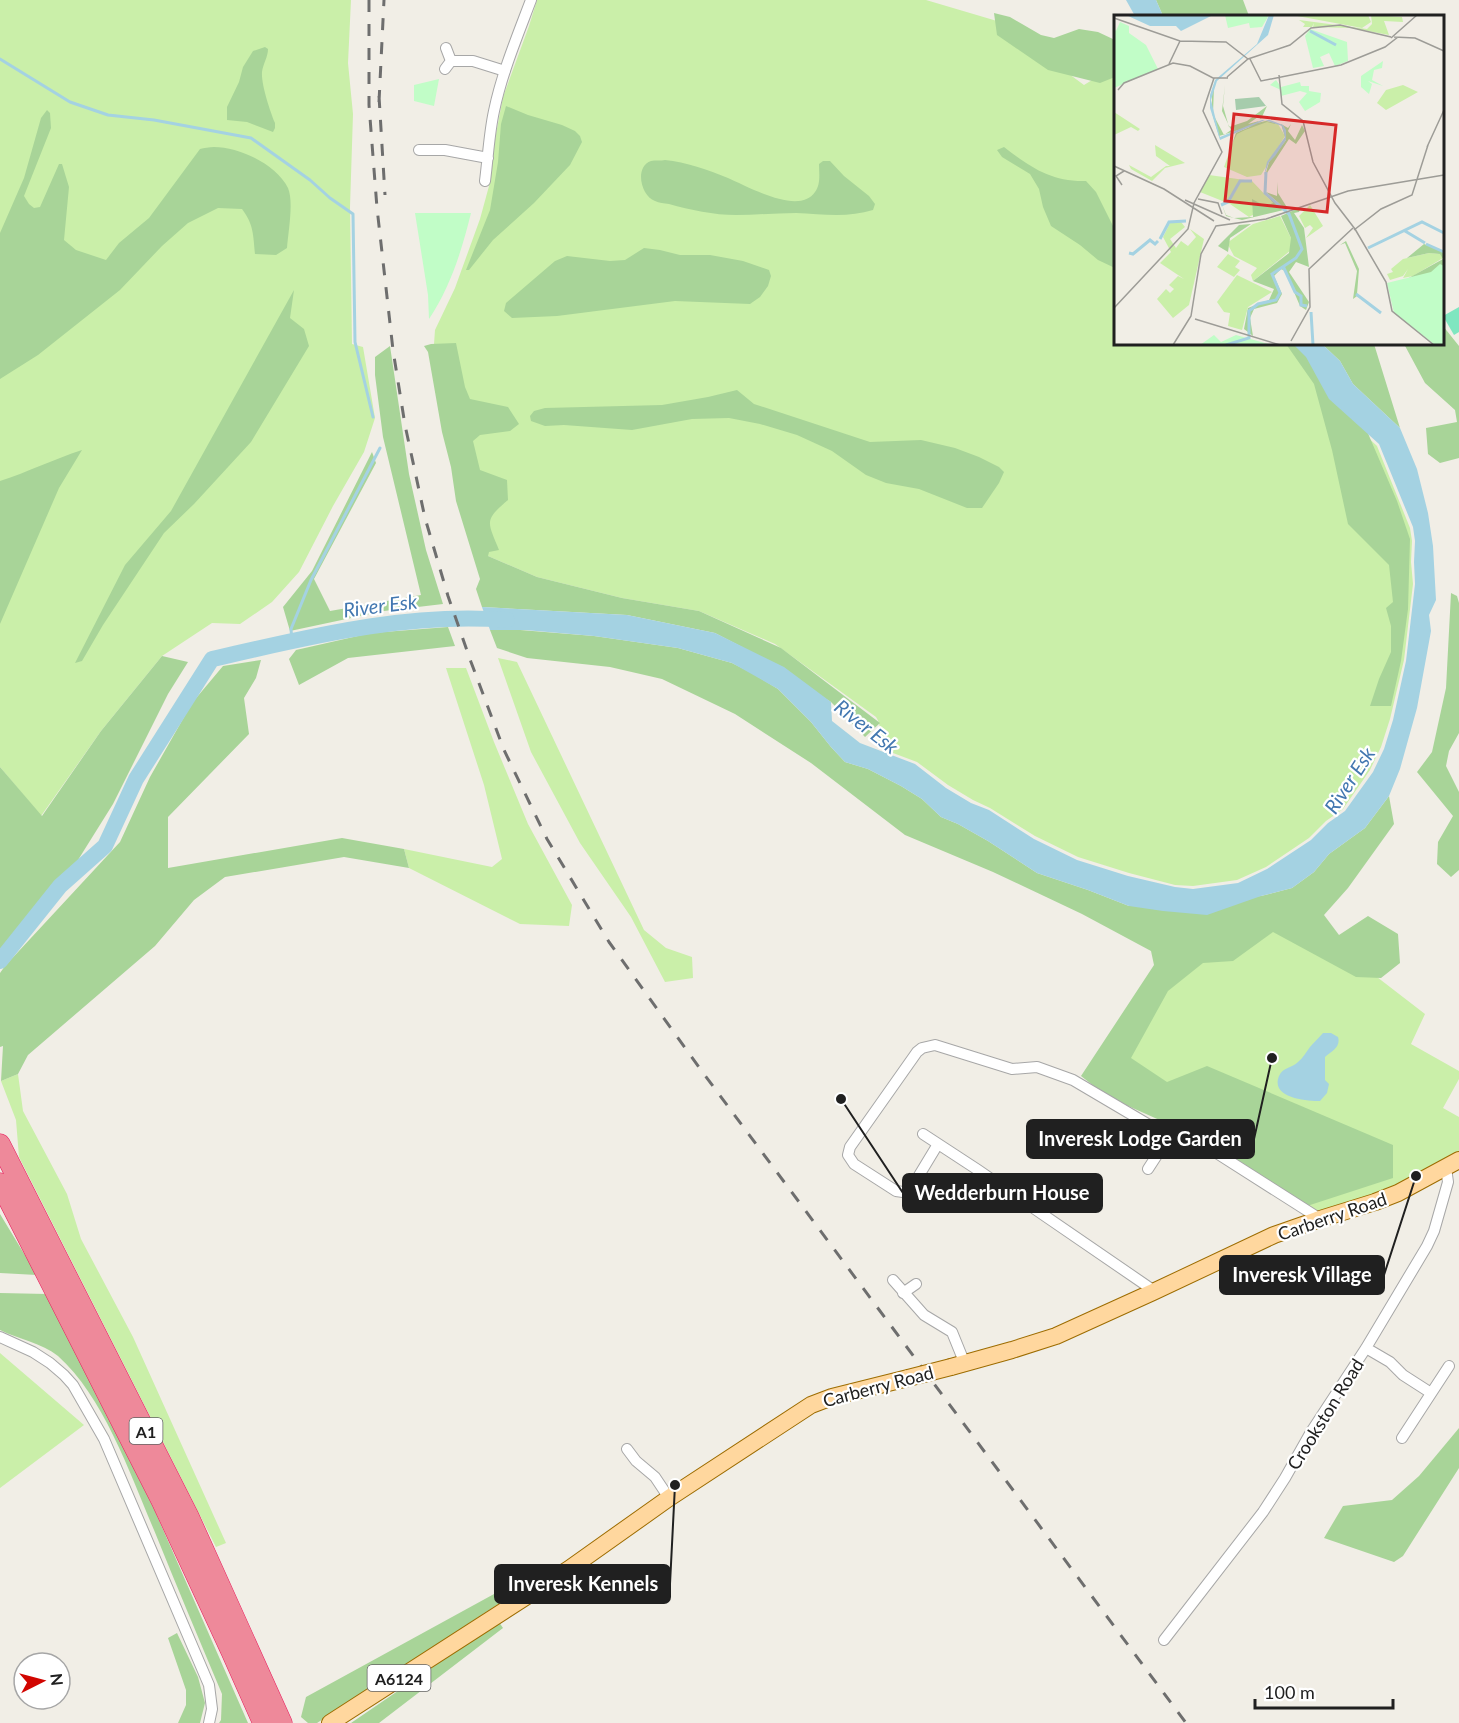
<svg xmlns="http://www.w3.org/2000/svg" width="1459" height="1723" font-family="Lato,sans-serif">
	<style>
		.grass { fill: #caefa9 }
		.forest { fill: #a8d498 }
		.park { fill: #c1fdc7 }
		.pitch { fill: #7fe6c0 }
		.water { fill: #a4d2e2 }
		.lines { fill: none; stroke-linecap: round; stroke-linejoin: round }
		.stream { stroke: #a4d2e2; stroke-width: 3 }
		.river { stroke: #a4d2e2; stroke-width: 16 }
		.street-casing { stroke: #a7a7a7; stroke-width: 12 }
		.primary-casing { stroke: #9d6c00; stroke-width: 18 }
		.highway-casing { stroke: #e81b5d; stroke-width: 21 }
		.street { stroke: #fff; stroke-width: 10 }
		.primary { stroke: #ffd79e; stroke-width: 16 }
		.highway { stroke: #ee899a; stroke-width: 20 }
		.rail { stroke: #6e6e6e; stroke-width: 3; stroke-dasharray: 12 12; stroke-linecap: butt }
		.primary-bridge-casing { stroke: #9d6c00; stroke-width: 18; stroke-linecap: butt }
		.primary-bridge { stroke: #ffd79e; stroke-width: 16 }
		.labels { text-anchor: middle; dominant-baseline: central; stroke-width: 4.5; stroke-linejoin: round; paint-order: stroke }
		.shield { fill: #fff; stroke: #636363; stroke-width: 1.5 }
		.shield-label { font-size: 16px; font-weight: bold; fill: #202020 }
		.street-label { font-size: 18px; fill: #202020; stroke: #fff }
		.water-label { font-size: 20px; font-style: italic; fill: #4277b0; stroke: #fff }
		.inset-river { fill: none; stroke: #a4d2e2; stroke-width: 3 }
		.inset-road { fill: none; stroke: #9d9c97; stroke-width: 1.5 }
		.view { fill: #d62828; fill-opacity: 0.15; stroke: #d62828; stroke-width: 3 }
		.inset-edge { fill: none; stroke: #202020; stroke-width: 3 }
		.leader { fill: none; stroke: #202020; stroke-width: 2 }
		.callout-dot { fill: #202020; stroke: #fff; stroke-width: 2 }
		.callout { fill: #202020; stroke: #202020; stroke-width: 2 }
		.callout-label { font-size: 20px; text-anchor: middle; font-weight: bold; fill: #fff }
	</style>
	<rect width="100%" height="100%" fill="#f1eee6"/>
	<path class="grass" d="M 0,0 L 351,0 L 348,63 L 353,114 L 350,207 L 352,344 L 363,347 L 375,418 L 364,452 L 333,506 L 299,572 L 272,602 L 240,624 L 212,623 L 162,656 L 101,731 L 41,816 L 0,767 Z
		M 537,0 L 926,0 L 997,21 L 1084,85 L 1115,66 L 1116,344 L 1290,344 L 1360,430 L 1377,446 L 1410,528 L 1412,541 L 1411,562 L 1413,584 L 1404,660 L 1390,719 L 1381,747 L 1370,770 L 1343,809 L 1326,821 L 1309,838 L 1266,867 L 1237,880 L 1193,886 L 1175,885 L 1129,873 L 1078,857 L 1035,836 L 990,808 L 973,800 L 948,785 L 917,762 L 877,747 C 878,735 883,727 876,717 L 775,644 L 699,611 L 622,598 L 537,577 L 488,556 L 434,344 L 435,330 L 455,288 L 480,219 L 489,186 L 492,155 L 503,97 L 529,26 Z
		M 498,658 L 517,662 L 644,930 L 666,948 L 692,957 L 693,978 L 665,982 L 631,917 L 580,843 L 531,752 Z
		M 446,668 L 466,668 L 494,742 L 528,824 L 572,905 L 569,926 L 520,924 L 409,868 L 404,849 L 492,867 L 502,859 L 484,785 Z
		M 1268,922 L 1364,967 L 1425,1014 L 1411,1044 L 1459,1071 L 1459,1079 L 1443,1108 L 1459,1117 L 1459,1152 L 1387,1191 L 1324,1210 L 1316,1210 L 1216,1143 L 1098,1074 L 1179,946 Z
		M 18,1074 L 23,1111 L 67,1194 L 81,1239 L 133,1337 L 226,1543 L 216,1547 L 19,1157 L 16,1120 L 1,1081 Z
		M 0,1353 L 84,1425 L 0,1488 Z"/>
	<path class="forest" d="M 1156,0 L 1243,0 L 1249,16 L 1163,16 Z
		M 994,13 L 1010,17 L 1041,35 L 1054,38 L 1079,29 L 1098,32 L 1115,40 L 1115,77 L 1100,83 L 1048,70 L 997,35 Z
		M 265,47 L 268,49 C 268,57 263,64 262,72 C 261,84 270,111 275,123 L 275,128 L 273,132 L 247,122 L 227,120 L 227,107 L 239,82 L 243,67 L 253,51 Z
		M 506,106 L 528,115 L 562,125 L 575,131 L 580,136 L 582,142 L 570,165 L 534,203 L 493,240 L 469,270 L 466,270 L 490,210 L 498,162 L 501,124 Z
		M 47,110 L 50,113 L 51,128 L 24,196 L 29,204 L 34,208 L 40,207 L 59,164 L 62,164 L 69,187 L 64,240 L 76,250 L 106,260 L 119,243 L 149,218 L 200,149 C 204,148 209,147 214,147 C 239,147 276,164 288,188 C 294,202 288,233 287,248 L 276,255 L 255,254 C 253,235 254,225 242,209 L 218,208 L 188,223 L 162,246 L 120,290 L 38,355 L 0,379 L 0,233 L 24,178 L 41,118 Z
		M 1004,147 C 1030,167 1051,182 1086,181 L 1096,192 L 1115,230 L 1115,268 L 1098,260 L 1080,245 L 1051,226 L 1043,207 L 1039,189 L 1030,174 L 1002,157 L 997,150 Z
		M 665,160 C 686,162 708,170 728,178 C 747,186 799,216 815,192 C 821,184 819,173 819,164 L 823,161 L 830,161 L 844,176 L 869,196 L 875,204 L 873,210 C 848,218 822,214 796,213 C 776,213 756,215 736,215 C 714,215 690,210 669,204 C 664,203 659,203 655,201 C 641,196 634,167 651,161 C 655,160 661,161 665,160 Z
		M 644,248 L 660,250 L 680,255 L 710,255 L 743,261 L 769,270 L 771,276 L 768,286 L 760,297 L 750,304 L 675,301 L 557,316 L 512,318 L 504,311 L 506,303 L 555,261 L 567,256 L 610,261 L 625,260 Z
		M 294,290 L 290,318 L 304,329 L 309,346 L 251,442 L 194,504 L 164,533 L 103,625 L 82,661 L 75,663 L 125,565 L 171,511 Z
		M 1443,326 L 1459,346 L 1459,458 L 1440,463 L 1428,454 L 1426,428 L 1457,422 L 1455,410 L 1425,383 L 1404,344 L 1442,344 Z
		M 456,343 L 465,387 L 470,399 L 508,407 L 519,424 L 510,431 L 480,435 L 473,441 L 480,470 L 507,480 L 508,500 C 483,521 488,522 499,550 L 489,552 L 488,556 L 537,577 L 622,598 L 699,611 L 781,648 L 880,723 L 865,737 L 831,702 L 742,647 L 715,633 L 627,615 L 482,607 L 476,589 L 480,579 L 456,501 L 451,467 L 442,432 L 428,352 L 424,346 L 431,344 Z
		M 1286,344 L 1307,344 L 1358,410 L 1397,501 L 1410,539 L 1408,609 L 1401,661 L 1391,706 L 1370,706 L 1379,679 L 1391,652 L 1391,626 L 1386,608 L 1393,602 L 1389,565 L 1348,524 L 1332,450 L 1314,384 Z
		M 1322,344 L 1374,344 L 1400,428 L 1353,384 L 1340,361 Z
		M 390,346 L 409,474 L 426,550 L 443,604 L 384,611 L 290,631 L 283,607 L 312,571 L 372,452 L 376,463 L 314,579 L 330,611 L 421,595 L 383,437 L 375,375 L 375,357 Z
		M 737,390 L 754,404 L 870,442 L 921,440 L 955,448 L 979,457 L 999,467 L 1004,472 L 999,483 L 982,508 L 967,508 L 919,489 L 886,483 L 866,475 L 832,451 L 797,435 L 760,424 L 729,418 L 692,419 L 632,430 L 564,425 L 545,426 L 531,421 L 530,416 L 534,411 L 545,408 L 662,405 L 708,397 Z
		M 82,450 L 59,488 L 0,624 L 0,481 C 28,472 54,459 82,450 Z
		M 1451,593 L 1457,596 L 1459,603 L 1459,733 L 1449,751 L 1446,766 L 1459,792 L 1459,870 L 1451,877 L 1437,864 L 1438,842 L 1453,816 L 1417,772 L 1432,752 L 1446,688 Z
		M 448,627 L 455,646 L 348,658 L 299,685 L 289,659 L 296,650 L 371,633 Z
		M 507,629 L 594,636 L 678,648 L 732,663 L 750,672 L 778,689 L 811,722 L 831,747 L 845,762 L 868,769 L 901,786 L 922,799 L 941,817 L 958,824 L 988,841 L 1037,873 L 1088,890 L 1129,906 L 1261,896 L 1292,888 L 1314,872 L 1329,854 L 1365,828 L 1389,796 L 1394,824 L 1348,888 L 1324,915 L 1339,935 L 1368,916 L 1398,934 L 1400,963 L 1381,978 L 1356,977 L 1273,932 L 1233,961 L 1203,963 L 1168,991 L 1131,1058 L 1167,1082 L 1207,1066 L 1393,1145 L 1393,1178 L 1307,1206 L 1211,1143 L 1108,1097 L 1081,1076 L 1154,965 L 1151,951 L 1082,914 L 993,872 L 905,835 L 811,763 L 735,714 L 662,679 L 610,667 L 527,658 L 497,648 L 490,630 Z
		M 162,656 L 188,662 L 168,694 L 113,804 L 78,860 L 0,953 L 0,767 L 42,816 L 101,731 Z
		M 261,660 L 256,678 L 244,698 L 249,734 L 168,817 L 168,868 L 342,838 L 404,849 L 409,868 L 344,857 L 225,877 L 194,900 L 155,946 L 28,1055 L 18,1074 L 1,1081 L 3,1046 L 0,1047 L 0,973 L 5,966 L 120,842 L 150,777 L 192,703 L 223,666 Z
		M 0,1214 L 37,1275 L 0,1273 Z
		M 0,1293 L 47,1294 L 154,1509 L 248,1723 L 219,1723 L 221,1720 L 222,1694 C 199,1639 176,1585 154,1530 C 130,1474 104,1397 58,1356 C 42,1343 18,1339 0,1330 Z
		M 1459,1428 L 1459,1468 L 1403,1556 L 1394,1562 L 1324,1538 L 1343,1506 L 1392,1500 L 1419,1476 Z
		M 523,1578 L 527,1585 L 317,1723 L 308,1723 L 301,1717 L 306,1697 Z
		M 499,1622 L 503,1628 L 379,1723 L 351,1723 Z
		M 177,1633 L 198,1677 L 205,1703 L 200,1723 L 178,1723 L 186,1705 L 186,1690 L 168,1638 Z"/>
	<path class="park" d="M 439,79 L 434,106 L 414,101 L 414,85 Z
		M 415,213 L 471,213 C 462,250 450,288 429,319 L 428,295 Z"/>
	<path class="pitch" d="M 1459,307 L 1459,332 L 1454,335 L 1443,316 Z"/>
	<path class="water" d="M 1126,0 L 1156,0 L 1163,16 L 1135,16 Z
		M 1293,344 L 1322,344 L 1340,361 L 1353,384 L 1400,428 L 1417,469 L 1428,513 L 1433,546 L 1436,600 L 1429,615 L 1431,631 L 1417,708 L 1400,769 L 1389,796 L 1365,828 L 1329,854 L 1314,872 L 1292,888 L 1261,896 L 1207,915 L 1163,911 L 1129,906 L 1088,890 L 1037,873 L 988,841 L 958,824 L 941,817 L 922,799 L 901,786 L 868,769 L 845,762 L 831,747 L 811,722 L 778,689 L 732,663 L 678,648 L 594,636 L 525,630 L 490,630 L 482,607 L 627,615 L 715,633 L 784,667 L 831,702 L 832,721 L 860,743 L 915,764 L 946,788 L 971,803 L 989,810 L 1034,839 L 1077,860 L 1128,876 L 1175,887 L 1193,889 L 1238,883 L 1267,869 L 1311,840 L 1328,823 L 1345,811 L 1373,772 L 1384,749 L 1393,720 L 1406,661 L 1415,584 L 1414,562 L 1415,541 L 1413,527 L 1379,444 L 1329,399 L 1306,357 Z
		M 1323,1033 L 1331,1033 L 1338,1037 C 1341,1047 1332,1051 1325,1057 L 1325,1080 L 1329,1084 L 1327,1093 L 1320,1101 C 1307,1101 1270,1098 1279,1076 C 1283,1067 1292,1068 1298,1062 C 1303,1058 1306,1052 1310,1047 C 1314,1042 1319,1038 1323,1033 Z"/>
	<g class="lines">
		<path class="stream" d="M 0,59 L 70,102 L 108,115 L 154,120 L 251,138 L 310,180 L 330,198 L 353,214 L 355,342 L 373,417
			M 292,641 L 291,629 L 311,580 L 380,448"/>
		<path class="river" d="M 0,961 L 60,886 L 105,846 L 136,779 L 212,659 C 309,637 406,612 507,620"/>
		<defs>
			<path id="street" d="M 451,61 L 473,61 L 505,71
				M 445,69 L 451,61 L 446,48
				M 419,150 L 445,150 L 488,158
				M 485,181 C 488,158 489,134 494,111 C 502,73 517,37 531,0
				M 923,1134 L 978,1170 L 1150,1288 L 1153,1292
				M 938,1144 L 912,1187 L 903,1192 L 896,1191 L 854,1164 L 848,1155 L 850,1147 L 917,1052 L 922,1048 L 935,1045 L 1012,1069 L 1037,1067 L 1073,1080 L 1156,1129 L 1215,1152 L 1314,1215 L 1317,1220
				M 1148,1169 L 1170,1135
				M 893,1280 L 924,1315 L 952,1332 L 965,1364
				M 903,1293 L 916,1284
				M 0,1337 L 33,1352 L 50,1363 L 64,1375 L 73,1385 L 104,1439 L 209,1685 L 212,1709 L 209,1723
				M 1366,1348 L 1390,1362 L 1403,1375 L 1431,1393
				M 1402,1438 L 1449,1366
				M 627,1449 L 636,1461 L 655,1477 L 669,1498
				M 1164,1640 L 1263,1512 L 1285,1478 L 1311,1432 L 1366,1348 L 1427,1246 L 1434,1231 L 1448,1182 L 1446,1168"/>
			<path id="primary" d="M 951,1367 L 1012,1350 L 1056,1336 L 1153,1292 L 1274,1235 L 1317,1220 L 1375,1202 L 1398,1193 L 1459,1160
				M 330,1723 L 569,1569 L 669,1498 L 811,1405 L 832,1397 L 908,1378"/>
			<path id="highway" d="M 0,1144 L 189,1517 L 282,1723
				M 0,1183 L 162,1502 L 231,1651 L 263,1723"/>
		</defs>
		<use href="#street" class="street-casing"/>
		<use href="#primary" class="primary-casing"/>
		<use href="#highway" class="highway-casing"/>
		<use href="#street" class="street"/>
		<use href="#primary" class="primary"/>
		<use href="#highway" class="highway"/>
		<path class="rail" d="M 369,0 L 369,105 L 377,208 L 393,350 L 405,425 L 425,518 L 448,596 L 471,662 L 504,750 L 547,839 L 609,942 L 701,1070 L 1186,1723
			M 379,96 L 385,195
			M 379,102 L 384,0"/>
		<defs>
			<path id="primary-bridge" d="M 908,1378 L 951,1367"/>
		</defs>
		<use href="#primary-bridge" class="primary-bridge-casing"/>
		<use href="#primary-bridge" class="primary-bridge"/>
	</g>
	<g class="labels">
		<g class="shield">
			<rect x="129.5" y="1418" width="33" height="26" rx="4.5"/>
			<rect x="367.5" y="1665" width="63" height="26" rx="4.5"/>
		</g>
		<g class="shield-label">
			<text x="146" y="1431">A1</text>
			<text x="399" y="1678">A6124</text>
		</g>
		<g class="street-label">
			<text transform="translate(1332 1216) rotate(-19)">Carberry Road</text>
			<text transform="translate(878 1386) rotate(-15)">Carberry Road</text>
			<text transform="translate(1325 1414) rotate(-58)">Crookston Road</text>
		</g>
		<g class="water-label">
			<text transform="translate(380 605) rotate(-7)">River Esk</text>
			<text transform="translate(867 726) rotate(38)">River Esk</text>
			<text transform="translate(1349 780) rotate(-57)">River Esk</text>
		</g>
	</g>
	<g transform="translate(1114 15)">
		<rect width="330" height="330" fill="#f1eee6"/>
		<path d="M 178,0 L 254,0 L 257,7 L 248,13 ZM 257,0 L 288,2 L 289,7 L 270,6 L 275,20 L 238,13 L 199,12 L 200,8 L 198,12 L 189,12 L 191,9 L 185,5 L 253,14 L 258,9 ZM 289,70 L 304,77 L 272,95 L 263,88 L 272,75 ZM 0,97 L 26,114 L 24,116 L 17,112 L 0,120 ZM 151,106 L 164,109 L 171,121 L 147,160 L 133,162 L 110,152 L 122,118 ZM 41,130 L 71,148 L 51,153 L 38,166 L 17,154 L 15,150 L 37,162 L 52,151 L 56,151 L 42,141 ZM 95,160 L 138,166 L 160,189 L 135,202 L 116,189 L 86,177 ZM 196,190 L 209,211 L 192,223 L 199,213 L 196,210 L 191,213 L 185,201 ZM 166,201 L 177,223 L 177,235 L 139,266 L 137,260 L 143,253 L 120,241 L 113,228 L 139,209 ZM 57,206 L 67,207 L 71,212 L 56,224 L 62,233 L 67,226 L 74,231 L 82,222 L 76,214 L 90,224 L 75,290 L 59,303 L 43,284 L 52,274 L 56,278 L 60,274 L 55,270 L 64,261 L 70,264 L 46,248 L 57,237 L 49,222 ZM 315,238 L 327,239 L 329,243 L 299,261 L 289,263 L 294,254 L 289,261 L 276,265 L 273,259 L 279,257 L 277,254 L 289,244 ZM 114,239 L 126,246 L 121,252 L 126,255 L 120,262 L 103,252 ZM 123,260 L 158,277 L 134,292 L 128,315 L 114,311 L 116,298 L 110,297 L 103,287 Z" fill="#caefa9"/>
		<path d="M 111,70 L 109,91 L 115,112 L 133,106 L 153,91 L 147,104 L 144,102 L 134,109 L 145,106 L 143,108 L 152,106 L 162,108 L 161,109 L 153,107 L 131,115 L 123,119 L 119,127 L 122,118 L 138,111 L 105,121 L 98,98 L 98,76 L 100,71 L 99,99 L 110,120 L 117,115 L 108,96 ZM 167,109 L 174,113 L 177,109 L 174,116 L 181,125 L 188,110 L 191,116 L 182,129 L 175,124 L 151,161 L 155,147 L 172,125 ZM 164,167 L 164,178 L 174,194 L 128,205 L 112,201 L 107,187 L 112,200 L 120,203 L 139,202 L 138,184 L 151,191 L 159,188 L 151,179 L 167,190 L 152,177 L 163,181 ZM 187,192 L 185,197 L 180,198 L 190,213 L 195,252 L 182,247 L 175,257 L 195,287 L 192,295 L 186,291 L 171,256 L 167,254 L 160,261 L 168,279 L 163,288 L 140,294 L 136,303 L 139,321 L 130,314 L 134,293 L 155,285 L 160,274 L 139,266 L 175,238 L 177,223 L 167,201 ZM 137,209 L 116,223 L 114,237 L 104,231 L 125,210 ZM 232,226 L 245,254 L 243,279 L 267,299 L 243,281 L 239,284 L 243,256 L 231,228 L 226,230 ZM 310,229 L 330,237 L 330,262 L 293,264 L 329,244 L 326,239 L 315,238 L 293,243 Z" fill="#a8d498"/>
		<path d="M 145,82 L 152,91 L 122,95 L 121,84 Z" fill="#a6ccac"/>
		<path d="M 111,0 L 134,1 L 155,0 L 148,12 L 136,13 L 135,8 L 114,13 ZM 6,7 L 15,11 L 15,18 L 32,30 L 44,54 L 0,73 L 0,13 L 2,16 ZM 196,14 L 233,27 L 234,46 L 221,51 L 215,38 L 206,42 L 210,51 L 199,53 L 191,21 ZM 269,46 L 268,53 L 260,55 L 258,65 L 269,71 L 254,66 L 258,69 L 255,79 L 247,72 L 247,61 ZM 162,65 L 167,72 L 186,67 L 187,71 L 195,71 L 195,76 L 207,78 L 206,87 L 191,96 L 185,87 L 193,78 L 186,76 L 167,81 L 167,75 L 156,70 ZM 326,249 L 330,251 L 330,330 L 321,330 L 280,298 L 273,268 L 317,257 ZM 100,320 L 107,327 L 122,320 L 158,330 L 86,330 Z" fill="#c1fdc7"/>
		<path d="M 12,0 L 99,0 L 67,16 L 62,11 L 36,11 ZM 155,0 L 160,0 L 154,20 L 103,66 L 97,85 L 106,122 L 148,105 L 156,105 L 169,110 L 172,115 L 172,125 L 161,141 L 155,147 L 150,161 L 153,147 L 171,122 L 168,111 L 151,105 L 106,125 L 96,93 L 96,80 L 101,65 L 143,29 Z" fill="#a4d2e2"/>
		<path class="inset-river" d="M 196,16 L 222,30M 107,190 L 114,187 L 126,166 L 138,166M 291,216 L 311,228M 46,224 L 55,207 L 72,206M 312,229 L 330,237M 254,233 L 308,207 L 330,218M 15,238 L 19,239 L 36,225 L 41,229 L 44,226M 169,251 L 181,277 L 187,281 L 187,290 L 193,291M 242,279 L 267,298M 197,297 L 199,330M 112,330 L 135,323 L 135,296 L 144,289 L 162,285 L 166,278 L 158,259 L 182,243 L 188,234 L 175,199 L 151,178 L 152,157"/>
		<path class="inset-road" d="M 0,3 L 66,26 L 112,27 L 134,44M 280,22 L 301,23 L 330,36M 277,23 L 303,0M 136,44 L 147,66 L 227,50 L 271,32 L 284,22M 55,49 L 66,26M 165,60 L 168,89 L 189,106 L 199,147 L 221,188 L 241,214M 113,62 L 134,44 L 176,30 L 197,13 L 226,10 L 277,22M 4,75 L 10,68 L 59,48 L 76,51 L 99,63 L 114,63M 313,132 L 330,95M 0,151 L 50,174 L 100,206M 8,170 L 2,161 L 10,156M 84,184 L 104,188 L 108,199M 71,185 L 116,205M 241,214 L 272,267 L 278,296 L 320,330M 240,215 L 267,194 L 298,180 L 314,130M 0,293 L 74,214 L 80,188 L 108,137 L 89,96 L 100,63M 81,304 L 166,330M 177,326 L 196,292 L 195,254 L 239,213M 59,330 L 77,301 L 87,239 L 102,211 L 152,204 L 234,176 L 330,160"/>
		<path class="view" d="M 120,99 L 222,110 L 213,197 L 111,186 Z"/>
		<rect width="330" height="330" class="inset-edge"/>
	</g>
	<path class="leader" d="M1272 1058L1254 1139M841 1099L903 1193M1416 1176L1384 1275M675 1485L670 1584"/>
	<g class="callout-dot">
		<circle cx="1272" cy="1058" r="6"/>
		<circle cx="841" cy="1099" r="6"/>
		<circle cx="1416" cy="1176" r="6"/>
		<circle cx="675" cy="1485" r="6"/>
	</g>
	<g class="callout">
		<rect x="1027" y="1120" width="227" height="38" rx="6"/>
		<rect x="903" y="1174" width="199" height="38" rx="6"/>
		<rect x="1220" y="1256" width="164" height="38" rx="6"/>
		<rect x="495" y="1565" width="175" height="38" rx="6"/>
	</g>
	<g class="callout-label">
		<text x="1140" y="1146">Inveresk Lodge Garden</text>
		<text x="1002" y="1200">Wedderburn House</text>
		<text x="1302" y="1282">Inveresk Village</text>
		<text x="583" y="1591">Inveresk Kennels</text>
	</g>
	<g transform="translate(42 1681) rotate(84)"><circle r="28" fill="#ffffff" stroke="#a6a6a6" stroke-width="1.5"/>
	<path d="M0-4.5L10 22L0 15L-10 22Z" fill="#d10500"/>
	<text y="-9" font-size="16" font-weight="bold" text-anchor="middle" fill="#202020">N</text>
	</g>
	<path d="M1255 1699v9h138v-9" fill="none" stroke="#202020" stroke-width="3"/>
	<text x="1264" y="1699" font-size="18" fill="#202020" stroke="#ffffff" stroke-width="4.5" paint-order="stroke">100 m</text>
</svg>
